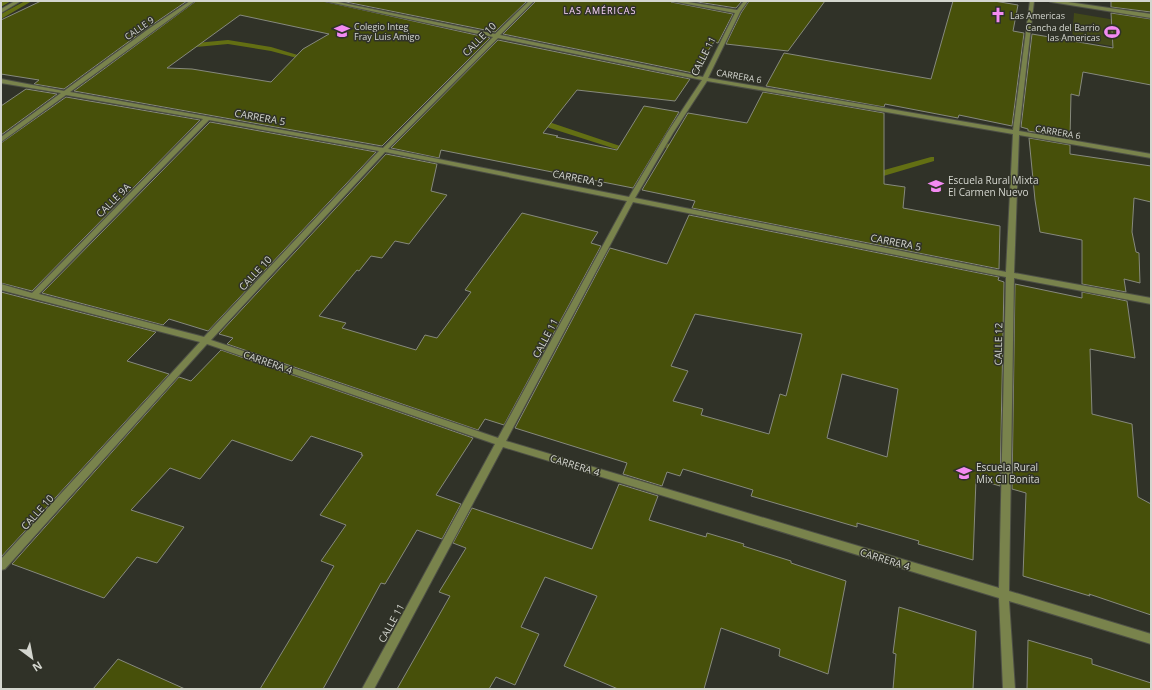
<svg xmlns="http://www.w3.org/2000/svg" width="1152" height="690" font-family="'Open Sans',sans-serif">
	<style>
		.green { fill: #424918 }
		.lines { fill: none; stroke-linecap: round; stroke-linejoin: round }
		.stream { fill: #636f13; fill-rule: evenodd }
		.building { fill: #47500a; stroke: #86897d; fill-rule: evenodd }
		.street-casing { stroke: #4e5046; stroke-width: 2 }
		.street { fill: #79834c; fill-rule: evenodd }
		.labels { text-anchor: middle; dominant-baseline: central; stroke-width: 3; stroke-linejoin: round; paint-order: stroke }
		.far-neighbourhood-label { font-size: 9px; letter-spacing: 1px; fill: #fad6f9; stroke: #303228 }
		.far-poi-label { font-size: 9px; fill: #d4d6cf; stroke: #303228; text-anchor: start }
		.far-street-label { font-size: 9px; fill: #d4d6cf; stroke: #303228 }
		.street-label { font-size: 10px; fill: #d4d6cf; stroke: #303228 }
		.poi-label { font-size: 10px; fill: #d4d6cf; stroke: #303228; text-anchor: start }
	</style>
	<rect width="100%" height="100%" fill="#303228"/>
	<path class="green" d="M 1074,13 L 1151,26 L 1151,53 L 1072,39 Z"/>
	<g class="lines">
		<path class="stream" d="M 4,1 L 11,1 L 1,7 L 1,2 Z
			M 25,1 L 32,1 L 1,19 L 1,14 Z
			M 113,40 L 151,43 L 154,45 L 151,47 L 111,43 L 111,41 Z
			M 228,40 L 271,47 L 311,59 L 308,61 L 271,51 L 228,44 L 185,48 L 182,46 L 185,44 Z
			M 534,119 L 540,119 L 620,146 L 683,143 L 687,145 L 683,147 L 619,150 L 534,123 Z
			M 931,157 L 934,157 L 934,161 L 880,177 L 874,177 L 868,173 L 872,171 L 877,172 Z"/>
	</g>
	<path class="building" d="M 41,1 L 187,1 L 146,29 L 64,89 L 34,84 L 39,80 L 1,74 L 1,20 Z
		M 196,1 L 323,1 L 490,38 L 382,146 L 74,91 ZM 240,15 L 329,34 L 303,49 L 271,82 L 192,69 L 167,68 Z
		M 341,1 L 527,1 L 495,32 Z
		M 536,1 L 670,1 L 671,2 L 733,14 L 718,43 L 714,42 L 693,73 L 503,34 Z
		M 691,1 L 742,1 L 736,8 Z
		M 749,1 L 825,1 L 788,51 L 726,44 L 741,13 Z
		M 953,1 L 994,1 L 1018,5 L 1013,31 L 1024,33 L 1012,126 L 959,115 L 958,118 L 885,104 L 884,107 L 766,86 L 784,53 L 931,79 Z
		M 1111,1 L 1151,1 L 1151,12 L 1111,7 Z
		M 1111,13 L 1151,19 L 1151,85 L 1083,72 L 1079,96 L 1071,94 L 1070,138 L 1028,131 L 1028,129 L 1021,127 L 1032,34 L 1113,48 Z
		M 498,40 L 690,79 L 675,101 L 577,90 L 543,133 L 558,136 L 556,137 L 617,150 L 644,106 L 679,112 L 633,188 L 441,150 L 439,158 L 391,148 Z
		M 26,89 L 57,94 L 1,135 L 1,106 Z
		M 763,92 L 884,113 L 884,184 L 905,187 L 903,208 L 1000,226 L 999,269 L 692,208 L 695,201 L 642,190 L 688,113 L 747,123 Z
		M 66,97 L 200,120 L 32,291 L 1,283 L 1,143 Z
		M 210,122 L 376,152 L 208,331 L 169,319 L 163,325 L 42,293 Z
		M 1029,138 L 1070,145 L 1070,154 L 1151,166 L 1151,202 L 1134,198 L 1132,232 L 1136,252 L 1139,253 L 1140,283 L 1124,279 L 1126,292 L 1082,284 L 1082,240 L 1040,232 L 1035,200 Z
		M 386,154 L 437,164 L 431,191 L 447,195 L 409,244 L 395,241 L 382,258 L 371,256 L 359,271 L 357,270 L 319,316 L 346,323 L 342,328 L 416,350 L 425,335 L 437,338 L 471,292 L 465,290 L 522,213 L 598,232 L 591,243 L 601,246 L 504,425 L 485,419 L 478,430 L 227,344 L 233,338 L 219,334 Z
		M 689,215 L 999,277 L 998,280 L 1004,282 L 1000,486 L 976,479 L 973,560 L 918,544 L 919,541 L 857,523 L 857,527 L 751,496 L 753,490 L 683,469 L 680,476 L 667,472 L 662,486 L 623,474 L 627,463 L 515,428 L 610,248 L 667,264 ZM 695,314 L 802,334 L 786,396 L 780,394 L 769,434 L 701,415 L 703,409 L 673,401 L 688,371 L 671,366 ZM 842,374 L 898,389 L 887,457 L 827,438 Z
		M 1015,284 L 1082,298 L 1082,292 L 1127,301 L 1135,358 L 1090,349 L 1092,414 L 1132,424 L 1138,497 L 1151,504 L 1151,615 L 1089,594 L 1090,596 L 1023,576 L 1026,493 L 1012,489 Z
		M 1,292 L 156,332 L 127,361 L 169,374 L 1,557 Z
		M 221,350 L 473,438 L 436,495 L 461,504 L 442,539 L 417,530 L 385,584 L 381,583 L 323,689 L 260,689 L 334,566 L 321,561 L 346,525 L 320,515 L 363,455 L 361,455 L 362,453 L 311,436 L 292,461 L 232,440 L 200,479 L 170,468 L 131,510 L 184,527 L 157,563 L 137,557 L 104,598 L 12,564 L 179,377 L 191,381 Z
		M 619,484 L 658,496 L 649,520 L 706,537 L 707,533 L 744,544 L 743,546 L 791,561 L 791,563 L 846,581 L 828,674 L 779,656 L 780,649 L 721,628 L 704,689 L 618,689 L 564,666 L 597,596 L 545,577 L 521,627 L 539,634 L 515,685 L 496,677 L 489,689 L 397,689 L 450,596 L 439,592 L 466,548 L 453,543 L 472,508 L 592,549 Z
		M 899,607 L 976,631 L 973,689 L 893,689 L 896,654 L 893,653 Z
		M 1028,640 L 1092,659 L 1092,664 L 1151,683 L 1151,689 L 1027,689 Z
		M 118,659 L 185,689 L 93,689 Z"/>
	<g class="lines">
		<defs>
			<path id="street" d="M 15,1 L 21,1 L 1,13 L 1,9 Z
				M 190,1 L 195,1 L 70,92 L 383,148 L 493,37 L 324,1 L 333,1 L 495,34 L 529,1 L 534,1 L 500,35 L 703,77 L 735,13 L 671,1 L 682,1 L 737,10 L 744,1 L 748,1 L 740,12 L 708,78 L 1013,130 L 1030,1 L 1034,1 L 1019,131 L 1151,154 L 1151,158 L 1019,135 L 1014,273 L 1151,298 L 1151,304 L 1014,278 L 1009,591 L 1151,634 L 1151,644 L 1009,601 L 1015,689 L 1003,689 L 999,598 L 503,447 L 374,689 L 362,689 L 495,444 L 207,344 L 5,569 L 1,570 L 1,559 L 200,342 L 1,290 L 1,284 L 32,293 L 203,119 L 66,95 L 1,142 L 1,137 L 61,93 L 1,83 L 1,79 L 64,91 L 147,30 ZM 498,38 L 702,80 L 667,133 L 629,197 L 388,149 ZM 707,81 L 1013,134 L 1006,272 L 635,198 L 673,133 ZM 209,120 L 379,151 L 204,337 L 39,294 ZM 385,152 L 627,201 L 498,438 L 211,340 ZM 633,202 L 1006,277 L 999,588 L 506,441 Z
				M 1049,1 L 1061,1 L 1151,14 L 1151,18 L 1051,2 Z"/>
		</defs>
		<use href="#street" class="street-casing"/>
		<use href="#street" class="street"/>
	</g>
	<defs>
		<symbol id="church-bare" viewBox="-9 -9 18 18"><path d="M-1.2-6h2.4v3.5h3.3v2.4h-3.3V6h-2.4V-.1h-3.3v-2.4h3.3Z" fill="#f38af2" stroke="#303228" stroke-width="2.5" paint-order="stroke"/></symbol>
		<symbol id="school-bare" viewBox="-9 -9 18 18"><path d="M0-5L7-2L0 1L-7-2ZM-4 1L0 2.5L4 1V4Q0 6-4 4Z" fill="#f38af2" stroke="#303228" stroke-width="2.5" paint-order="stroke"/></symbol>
		<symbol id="stadium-bare" viewBox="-9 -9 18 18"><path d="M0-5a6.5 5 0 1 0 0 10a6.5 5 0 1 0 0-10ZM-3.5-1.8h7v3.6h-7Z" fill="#f38af2" stroke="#303228" stroke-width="2.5" paint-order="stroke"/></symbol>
	</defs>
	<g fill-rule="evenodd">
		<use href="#church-bare" x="987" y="4" width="22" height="22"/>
		<use href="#school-bare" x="331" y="20" width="22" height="22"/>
		<use href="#stadium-bare" x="1101" y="21" width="22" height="22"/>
		<use href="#school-bare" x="925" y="175" width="22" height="22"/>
		<use href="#school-bare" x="953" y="462" width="22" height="22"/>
	</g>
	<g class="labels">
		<g class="far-neighbourhood-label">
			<text x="600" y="10">LAS AMÉRICAS</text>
		</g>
		<g class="far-poi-label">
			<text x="1010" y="15">Las Americas</text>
			<text x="354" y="26">Colegio Integ<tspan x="354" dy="10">Fray Luis Amigo</tspan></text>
			<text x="1100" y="27" text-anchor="end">Cancha del Barrio<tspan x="1100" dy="10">las Americas</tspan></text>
		</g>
		<g class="far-street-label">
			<text transform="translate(139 28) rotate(-35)">CALLE 9</text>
			<text transform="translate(739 76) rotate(10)">CARRERA 6</text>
			<text transform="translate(1058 132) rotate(10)">CARRERA 6</text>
		</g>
		<g class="street-label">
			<text transform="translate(479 39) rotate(-45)">CALLE 10</text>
			<text transform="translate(703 56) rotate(-63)">CALLE 11</text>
			<text transform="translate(260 117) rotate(10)">CARRERA 5</text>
			<text transform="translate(578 178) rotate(11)">CARRERA 5</text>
			<text transform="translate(113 200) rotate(-45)">CALLE 9A</text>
			<text transform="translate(896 242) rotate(11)">CARRERA 5</text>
			<text transform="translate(255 273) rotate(-47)">CALLE 10</text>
			<text transform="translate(545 338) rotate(-62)">CALLE 11</text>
			<text transform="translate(998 344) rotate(-89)">CALLE 12</text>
			<text transform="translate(268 362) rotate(19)">CARRERA 4</text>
			<text transform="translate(575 465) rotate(17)">CARRERA 4</text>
			<text transform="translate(37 512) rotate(-48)">CALLE 10</text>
			<text transform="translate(885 559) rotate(17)">CARRERA 4</text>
			<text transform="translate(391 623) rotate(-61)">CALLE 11</text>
		</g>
		<g class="poi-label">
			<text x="948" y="180">Escuela Rural Mixta<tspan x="948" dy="12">El Carmen Nuevo</tspan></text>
			<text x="976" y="467">Escuela Rural<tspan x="976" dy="12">Mix Cll Bonita</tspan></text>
		</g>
	</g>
	<rect width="1152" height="690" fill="none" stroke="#d4d6cf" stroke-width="4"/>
	<g transform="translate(32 658) rotate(148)" stroke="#303228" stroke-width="3" paint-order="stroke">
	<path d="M0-3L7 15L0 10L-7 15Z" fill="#d4d6cf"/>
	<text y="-6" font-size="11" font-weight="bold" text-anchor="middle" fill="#d4d6cf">N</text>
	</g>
</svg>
